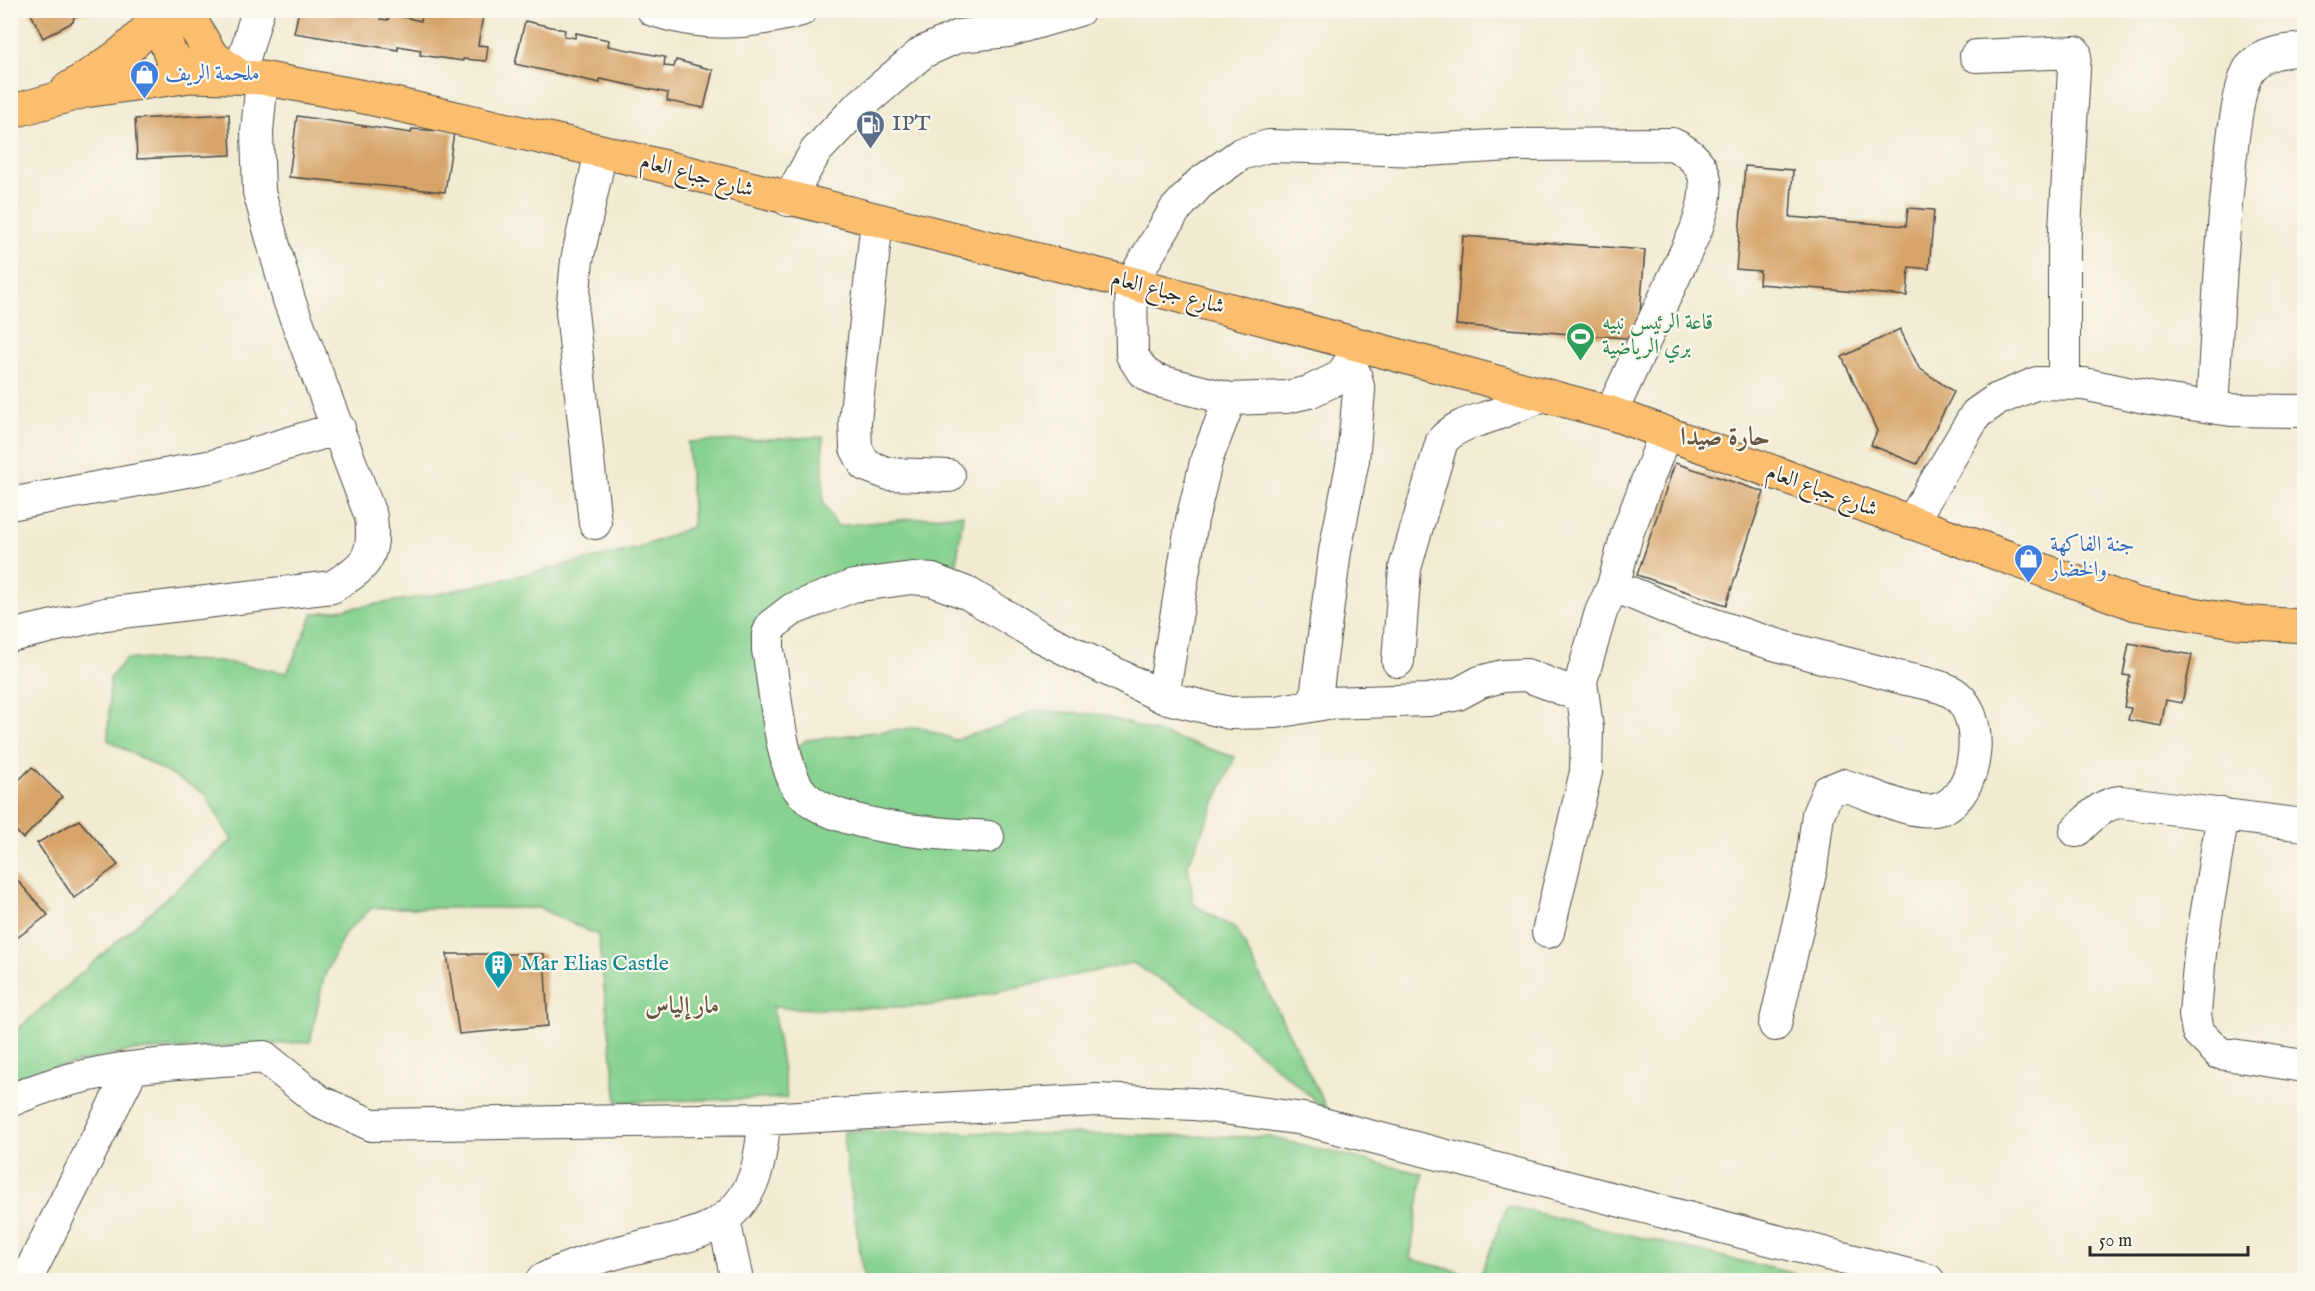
<svg xmlns="http://www.w3.org/2000/svg" width="2315" height="1291" font-family="'IM FELL English',Amiri,serif">
	<style>
		.green { fill: #87d290; stroke: #597e5e; stroke-width: 1.5 }
		.building { fill: #d6a367 }
		.lines { fill: none; stroke-linecap: round; stroke-linejoin: round }
		.minor-casing { stroke: #494844; stroke-width: 34 }
		.major-casing { stroke: #494844; stroke-width: 35 }
		.minor { stroke: #fff; stroke-width: 32 }
		.major { stroke: #fbbd6e; stroke-width: 33 }
		.labels { text-anchor: middle; dominant-baseline: central; stroke-width: 4.5; stroke-linejoin: round; paint-order: stroke }
		.shop-label { font-size: 22px; fill: #366cbe; stroke: #fbf7ec; text-anchor: start }
		.service-label { font-size: 22px; fill: #4e5e75; stroke: #fbf7ec; text-anchor: start }
		.street-label { font-size: 22px; fill: #2b2b2b; stroke: #fbf7ec }
		.leisure-label { font-size: 22px; fill: #27864d; stroke: #fbf7ec; text-anchor: start }
		.culture-label { font-size: 22px; fill: #0d838f; stroke: #fbf7ec; text-anchor: start }
		.neighbourhood-label { font-size: 24px; font-weight: bold; fill: #675540; stroke: #fbf7ec }
		.quarter-label { font-size: 26px; font-weight: bold; fill: #675540; stroke: #fbf7ec }
	</style>
	<rect width="100%" height="100%" fill="#fbf7ec"/>
	<filter id="ink" filterUnits="userSpaceOnUse"><feTurbulence type="fractalNoise" baseFrequency=".0167" numOctaves="2"/><feDisplacementMap in="SourceGraphic" scale="12" xChannelSelector="R" yChannelSelector="G"/><feConvolveMatrix kernelMatrix="1 2 1 2 8 2 1 2 1" color-interpolation-filters="sRGB"/></filter>
	<filter id="wash" filterUnits="userSpaceOnUse"><feTurbulence type="fractalNoise" baseFrequency=".008" numOctaves="4" result="noise"/><feDisplacementMap in="SourceGraphic" scale="24" xChannelSelector="R" yChannelSelector="G"/><feGaussianBlur stdDeviation="1.35" result="paint"/><feColorMatrix in="noise" values="0 0 0 0 0 0 0 0 0 0 0 0 0 0 0 0 0 1.4 0 .05"/><feComposite in="paint" operator="in"/></filter>
	<g filter="url(#wash)">
		<rect width="100%" height="100%" fill="#f1ebd2"/>
		<path class="green" d="M 823,437 L 823,503 L 837,526 L 963,514 L 955,576 L 909,571 L 760,641 L 781,761 L 806,740 L 920,727 L 955,740 L 1004,725 L 1036,710 L 1102,715 L 1235,757 L 1188,865 L 1194,905 L 1237,930 L 1328,1111 L 1204,1006 L 1133,963 L 928,1006 L 817,1009 L 773,1007 L 787,1098 L 617,1102 L 598,935 L 539,908 L 372,908 L 345,933 L 324,977 L 310,1042 L 130,1051 L 11,1078 L 10,1036 L 232,840 L 204,793 L 108,740 L 110,678 L 126,659 L 219,661 L 287,673 L 313,614 L 434,595 L 639,548 L 693,526 L 688,442 Z
			M 844,1131 L 1269,1137 L 1423,1174 L 1410,1259 L 1480,1277 L 1507,1206 L 1821,1280 L 864,1280 L 844,1145 Z"/>
		<g id="blocks">
			<path class="building" d="M 29,10 L 94,10 L 87,15 L 85,12 L 74,17 L 73,22 L 43,38 Z
				M 299,10 L 382,10 L 380,19 L 388,20 L 390,14 L 421,21 L 423,10 L 484,10 L 478,45 L 488,46 L 486,61 L 463,59 L 463,61 L 420,55 L 421,50 L 398,46 L 398,50 L 294,33 Z
				M 525,21 L 565,30 L 564,36 L 575,38 L 576,33 L 609,40 L 608,46 L 665,57 L 664,66 L 674,67 L 676,60 L 713,70 L 704,108 L 667,101 L 668,93 L 600,79 L 600,83 L 515,64 Z
				M 10,30 L 16,39 L 10,45 Z
				M 229,114 L 231,155 L 137,159 L 135,119 Z
				M 297,116 L 411,133 L 412,129 L 454,132 L 445,192 L 289,177 Z
				M 1745,166 L 1793,170 L 1790,217 L 1906,226 L 1908,208 L 1934,210 L 1929,269 L 1909,267 L 1907,296 L 1759,284 L 1760,271 L 1736,269 Z
				M 1463,236 L 1645,250 L 1638,339 L 1456,325 Z
				M 1900,329 L 1919,368 L 1954,392 L 1917,464 L 1871,445 L 1877,431 L 1842,357 Z
				M 1675,463 L 1764,492 L 1726,605 L 1637,575 Z
				M 2302,487 L 2304,487 L 2304,505 L 2303,506 Z
				M 2129,643 L 2192,655 L 2182,703 L 2166,700 L 2161,726 L 2128,720 L 2131,708 L 2124,707 L 2130,676 L 2123,675 Z
				M 32,767 L 62,797 L 23,839 L 10,824 L 10,789 Z
				M 79,820 L 118,865 L 74,898 L 37,843 Z
				M 10,872 L 48,915 L 10,943 Z
				M 447,954 L 544,954 L 548,1026 L 459,1034 Z"/>
		</g>
	</g>
	<g filter="url(#ink)">
		<use href="#blocks" fill-opacity="0" stroke="#494844" stroke-width="1.5"/>
		<g class="lines">
			<defs>
				<path id="minor" d="M 653,10 C 705,27 749,24 801,10
					M 1008,31 L 1079,10
					M 1976,56 L 2075,52 L 2064,247 L 2064,382
					M 239,76 L 258,10
					M 788,200 L 816,151 L 856,109 L 923,52 L 959,36 L 1008,31 L 997,10
					M 877,220 L 855,421 L 856,448 L 865,465 L 889,474 L 949,476
					M 1361,347 L 1340,377 L 1309,392 L 1287,397 L 1230,399 L 1155,380 L 1143,372 L 1132,355 L 1131,283 L 1175,210 L 1200,183 L 1241,154 L 1269,146 L 1426,150 L 1511,145 L 1672,144 C 1715,164 1709,191 1696,230 L 1611,413
					M 2212,407 C 2216,354 2227,96 2250,68 C 2264,52 2285,51 2304,49
					M 1665,434 L 1627,534 L 1613,586 C 1633,593 1652,602 1672,610 C 1708,623 1746,636 1784,647 C 1823,658 1863,667 1902,678 C 1918,682 1936,684 1950,691 C 1989,711 1979,798 1939,809 C 1914,817 1868,792 1843,785 L 1828,791 L 1818,814 L 1811,869 L 1775,1025
					M 10,504 L 213,466 L 339,428
					M 595,523 L 572,312 L 577,260 L 601,151
					M 1911,523 L 1976,414 L 1996,400 L 2037,383 L 2084,384 L 2150,398 L 2231,410 L 2304,411
					M 10,636 L 105,614 L 332,587 C 365,567 376,558 371,517 L 289,300 L 259,192 L 257,132 L 262,78
					M 1398,661 L 1405,568 L 1442,441 C 1458,423 1475,422 1497,414 C 1512,408 1526,402 1541,396
					M 1163,697 L 1192,520 L 1207,458 L 1230,399
					M 1315,705 L 1335,551 L 1353,460 L 1359,391 L 1355,374 L 1349,366
					M 2223,814 L 2200,953 L 2195,1015 L 2198,1032 L 2219,1053 L 2304,1066
					M 2076,831 C 2089,819 2101,804 2120,802 L 2304,825
					M 988,837 C 943,834 823,828 798,788 C 780,760 775,686 768,650 L 768,634 L 772,625 L 793,609 L 853,586 L 912,578 L 932,580 L 969,594 L 1037,635 L 1163,697 L 1230,713 L 1276,712 L 1327,703 L 1429,700 L 1458,694 L 1480,682 L 1503,676 L 1526,675 L 1581,696
					M 1548,932 L 1586,772 L 1587,728 L 1581,681 L 1601,612 L 1613,586
					M 10,1101 C 92,1063 176,1064 264,1057 L 319,1101 L 372,1125 L 765,1119 L 1097,1100 L 1194,1104 L 1303,1119 L 1928,1280
					M 724,1220 L 737,1280
					M 26,1280 L 132,1069
					M 542,1280 C 572,1264 610,1254 643,1246 C 692,1235 733,1231 754,1178 C 761,1160 762,1138 765,1119"/>
				<path id="major" d="M 155,10 L 170,54 L 191,76
					M 185,10 L 211,55 L 239,76
					M 68,89 C 101,68 135,49 157,16
					M 10,112 L 85,91 L 191,76 L 262,78 L 364,97 L 601,151 L 1131,283 L 1611,413 L 2136,604 L 2239,622 L 2304,626"/>
			</defs>
			<use href="#minor" class="minor-casing"/>
			<use href="#major" class="major-casing"/>
			<use href="#minor" class="minor"/>
			<use href="#major" class="major"/>
		</g>
	</g>
	<defs>
		<symbol id="shop-pin" viewBox="-11 -11 22 30"><path d="M0 17L-7.5 6A9.5 9.5 0 1 1 7.5 6Z" fill="#3f7fe0" stroke="#fbf7ec"/><path d="M-5-2.5h2.3a2.7 3.5 0 0 1 5.4 0H5L5.5 6h-11ZM-1.5-2.5h3a1.5 2.3 0 0 0-3 0Z" fill="#fff"/></symbol>
		<symbol id="fuel-pin" viewBox="-11 -11 22 30"><path d="M0 17L-7.5 6A9.5 9.5 0 1 1 7.5 6Z" fill="#5c6f8a" stroke="#fbf7ec"/><path d="M-5.5-6h7V0h2V4h1.3V-2.5L3-4.5l.8-.8L6-3V5H2.5V1h-1V6h-7ZM-4.2-4.7v3.2H.2V-4.7Z" fill="#fff"/></symbol>
		<symbol id="stadium-pin" viewBox="-11 -11 22 30"><path d="M0 17L-7.5 6A9.5 9.5 0 1 1 7.5 6Z" fill="#2e9e5b" stroke="#fbf7ec"/><path d="M0-5a6.5 5 0 1 0 0 10a6.5 5 0 1 0 0-10ZM-3.5-1.8h7v3.6h-7Z" fill="#fff"/></symbol>
		<symbol id="building-pin" viewBox="-11 -11 22 30"><path d="M0 17L-7.5 6A9.5 9.5 0 1 1 7.5 6Z" fill="#0f9aa8" stroke="#fbf7ec"/><path d="M-4-6H4V6H1V3H-1V6H-4ZM-2.5-4.3h1.7v1.8h-1.7ZM.8-4.3h1.7v1.8H.8ZM-2.5-1h1.7V.8h-1.7ZM.8-1h1.7V.8H.8Z" fill="#fff"/></symbol>
	</defs>
	<g fill-rule="evenodd">
		<use href="#shop-pin" x="128" y="58" width="33" height="45"/>
		<use href="#fuel-pin" x="854" y="108" width="33" height="45"/>
		<use href="#stadium-pin" x="1564" y="320" width="33" height="45"/>
		<use href="#shop-pin" x="2012" y="542" width="33" height="45"/>
		<use href="#building-pin" x="482" y="948" width="33" height="45"/>
	</g>
	<g class="labels">
		<g class="shop-label">
			<text x="165" y="74">ملحمة الريف</text>
			<text x="2050" y="545">جنة الفاكهة<tspan x="2050" dy="25">والخضار</tspan></text>
		</g>
		<g class="service-label">
			<text x="892" y="124">IPT</text>
		</g>
		<g class="street-label">
			<text transform="translate(697 176) rotate(15)">شارع جباع العام</text>
			<text transform="translate(1168 293) rotate(15)">شارع جباع العام</text>
			<text transform="translate(1822 491) rotate(20)">شارع جباع العام</text>
		</g>
		<g class="leisure-label">
			<text x="1602" y="323">قاعة الرئيس نبيه<tspan x="1602" dy="25">بري الرياضية</tspan></text>
		</g>
		<g class="culture-label">
			<text x="520" y="964">Mar Elias Castle</text>
		</g>
		<g class="neighbourhood-label">
			<text x="682" y="1006">مار إلياس</text>
		</g>
		<g class="quarter-label">
			<text x="1725" y="437">حارة صيدا</text>
		</g>
	</g>
	<rect width="2315" height="1291" fill="none" stroke="#fbf7ec" stroke-width="36"/>
	<path d="M2090 1246v9h158v-9" fill="none" stroke="#2b2b2b" stroke-width="3"/>
	<text x="2099" y="1246" font-size="18" fill="#2b2b2b" stroke="#fbf7ec" stroke-width="4.5" paint-order="stroke">50 m</text>
</svg>
